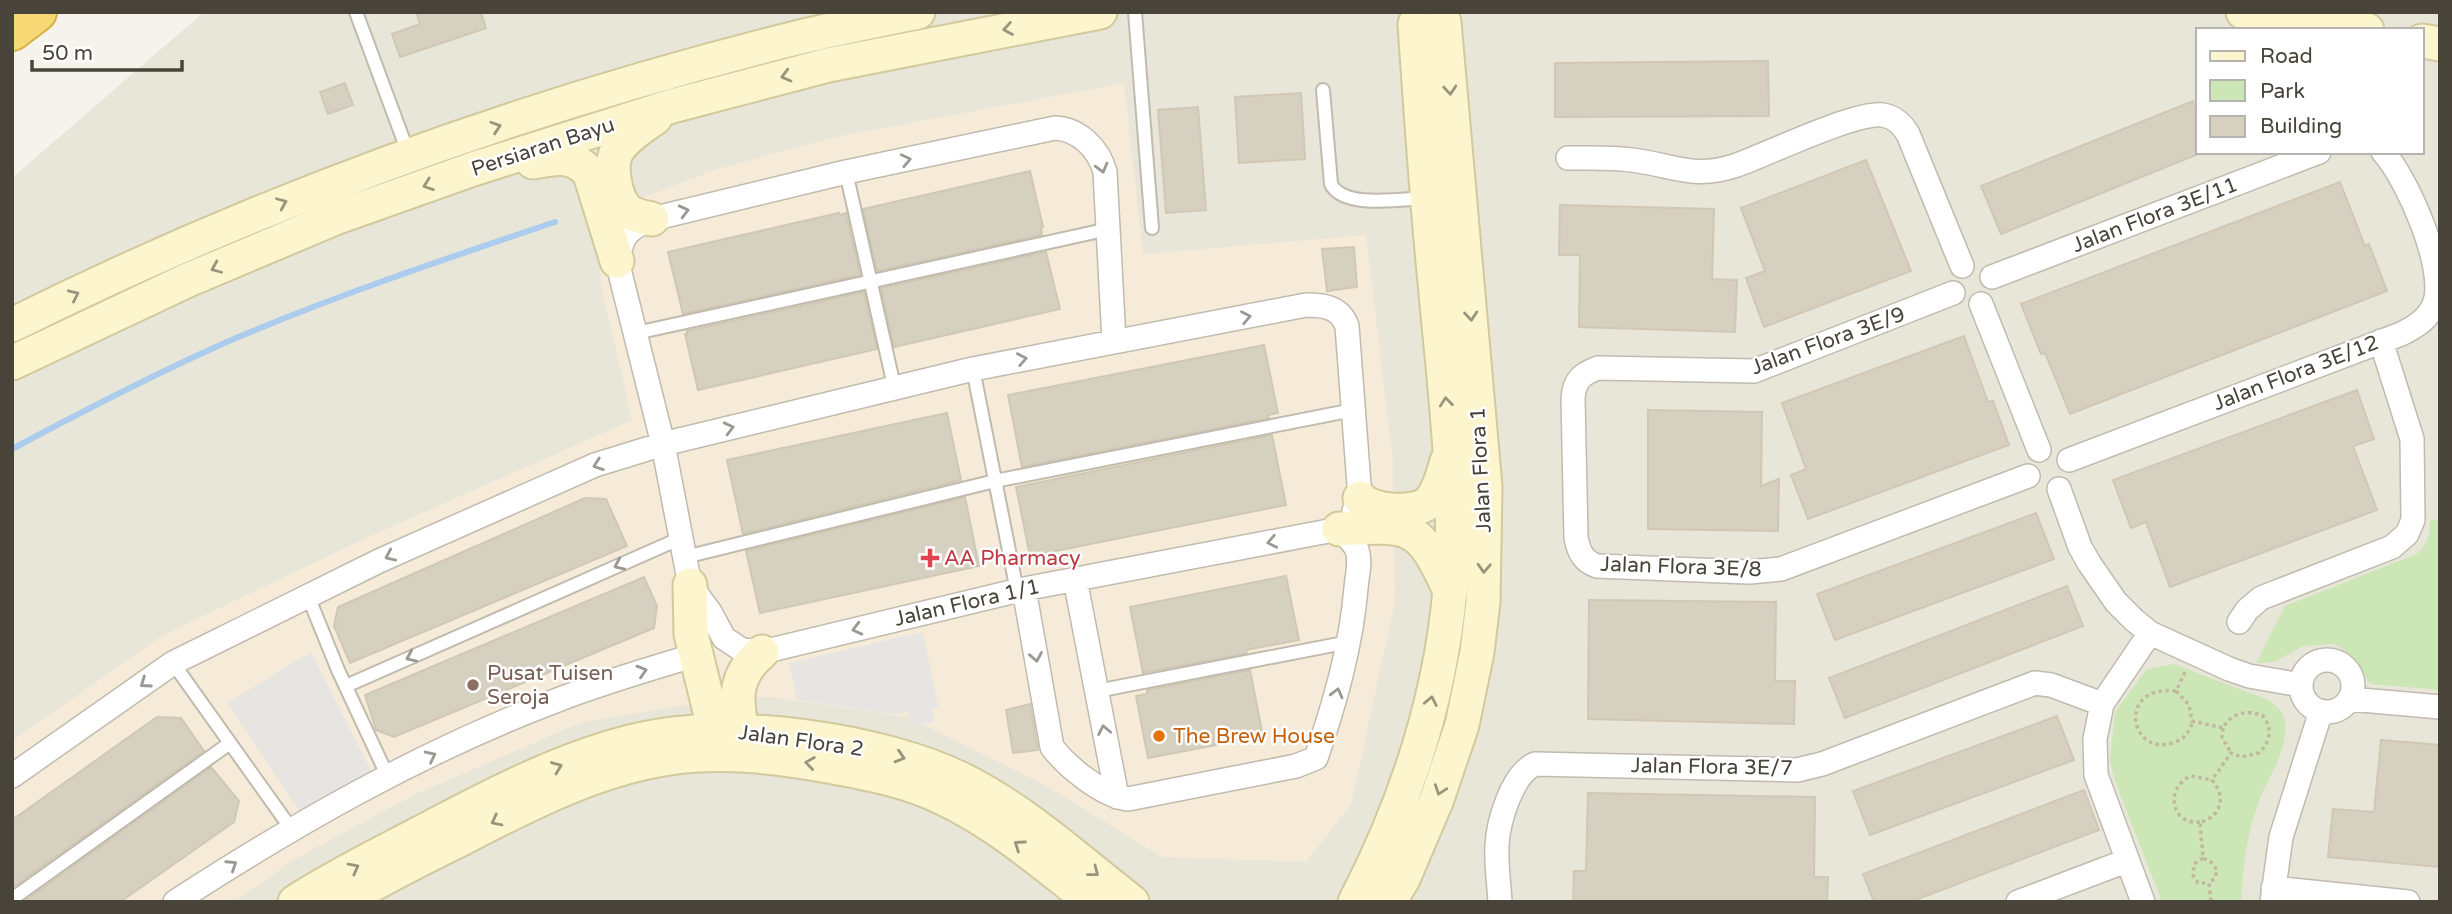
<svg xmlns="http://www.w3.org/2000/svg" width="2452" height="914" font-family="'Varela Round',sans-serif">
	<style>
		.residential { fill: #e8e5d9; fill-rule: evenodd }
		.commercial { fill: #f5ebd8 }
		.green { fill: #cce6b6 }
		.parking { fill: #e7e5e2 }
		.lines { fill: none; stroke-linecap: round; stroke-linejoin: round }
		.stream { stroke: #abcced; stroke-width: 6 }
		.building { fill: #d6d0c1; stroke: #d0c8b4; stroke-width: 2 }
		.lane-casing { stroke: #c0bbae; stroke-width: 16 }
		.street-casing { stroke: #c0bbae; stroke-width: 26 }
		.secondary-casing { stroke: #d2c99d; stroke-width: 37 }
		.highway-casing { stroke: #d6af44; stroke-width: 42 }
		.path { stroke: #c1b8a0; stroke-width: 3.5; stroke-dasharray: 3.5 3.5; stroke-linecap: butt }
		.lane { stroke: #fff; stroke-width: 12 }
		.street { stroke: #fff; stroke-width: 23 }
		.secondary { stroke: #fcf5ce; stroke-width: 33 }
		.highway { stroke: #f6d874; stroke-width: 38 }
		.oneway { stroke: #9a947c }
		.oneway2 { stroke: #9b9892 }
		.health-dot { fill: #e0444e; stroke: #fff; stroke-width: 2.5 }
		.education-dot { fill: #8d6e63; stroke: #fff; stroke-width: 2.5 }
		.food-dot { fill: #e8710a; stroke: #fff; stroke-width: 2.5 }
		.labels { text-anchor: middle; dominant-baseline: central; stroke-width: 5; stroke-linejoin: round; paint-order: stroke }
		.street-label { font-size: 21px; fill: #494439; stroke: #fff }
		.health-label { font-size: 21px; fill: #be3a42; stroke: #fff; text-anchor: start }
		.education-label { font-size: 21px; fill: #785e54; stroke: #fff; text-anchor: start }
		.food-label { font-size: 21px; fill: #c56008; stroke: #fff; text-anchor: start }
	</style>
	<rect width="100%" height="100%" fill="#f5f3eb"/>
	<path class="residential" d="M 204,12 L 2440,12 L 2440,902 L 12,902 L 12,178 ZM 2198,30 L 2422,30 L 2422,152 L 2198,152 Z"/>
	<path class="commercial" d="M 1124,83 L 1143,254 L 1366,235 L 1393,461 L 1395,602 L 1351,805 L 1306,862 L 1162,857 L 1041,783 L 907,717 L 769,697 L 717,700 L 583,722 L 416,794 L 295,859 L 234,902 L 12,902 L 12,741 L 163,635 L 357,542 L 632,420 L 601,285 L 597,215 L 717,169 L 835,137 Z"/>
	<path class="green" d="M 2430,520 L 2440,520 L 2440,690 L 2371,684 L 2345,650 L 2335,644 L 2303,646 L 2274,662 L 2256,663 L 2285,606 L 2417,554 C 2428,544 2430,534 2430,520 Z
		M 2174,664 L 2268,700 C 2282,709 2288,719 2285,736 C 2282,758 2265,785 2257,806 C 2246,839 2243,867 2241,902 L 2162,902 L 2115,781 L 2110,760 L 2115,712 L 2147,669 Z"/>
	<path class="parking" d="M 923,632 L 938,707 L 932,709 L 934,722 L 911,726 L 908,712 L 893,714 L 797,700 L 789,663 Z
		M 311,652 L 372,773 L 300,812 L 227,703 Z"/>
	<g class="lines">
		<path class="stream" d="M 12,449 C 85,410 160,371 236,338 C 340,294 448,258 555,222"/>
	</g>
	<path class="building" d="M 416,12 L 481,12 L 486,28 L 400,57 L 392,34 L 420,24 Z
		M 1768,61 L 1769,116 L 1555,117 L 1555,63 Z
		M 345,83 L 353,105 L 328,114 L 320,92 Z
		M 1301,93 L 1305,159 L 1239,163 L 1235,97 Z
		M 2193,101 L 2198,114 L 2198,154 L 2001,234 L 1981,186 Z
		M 1198,107 L 1206,210 L 1166,213 L 1158,110 Z
		M 1866,160 L 1911,271 L 1764,327 L 1746,278 L 1765,271 L 1741,208 Z
		M 1030,171 L 1043,227 L 1041,227 L 1042,235 L 877,271 L 863,209 Z
		M 2340,182 L 2365,246 L 2369,244 L 2387,291 L 2070,414 L 2045,353 L 2041,354 L 2021,304 Z
		M 1560,205 L 1714,209 L 1712,279 L 1737,280 L 1735,332 L 1579,327 L 1580,255 L 1559,255 Z
		M 839,213 L 840,215 L 846,213 L 860,275 L 683,314 L 668,252 Z
		M 1354,247 L 1357,287 L 1327,291 L 1322,249 Z
		M 1046,252 L 1060,309 L 894,347 L 881,288 Z
		M 864,292 L 877,349 L 698,390 L 685,334 L 687,334 L 687,331 Z
		M 1964,336 L 1988,402 L 1993,401 L 2009,445 L 1808,519 L 1791,475 L 1806,469 L 1782,403 Z
		M 1264,345 L 1278,413 L 1268,415 L 1269,418 L 1022,467 L 1008,395 Z
		M 2357,390 L 2374,439 L 2353,446 L 2377,510 L 2170,587 L 2146,522 L 2131,528 L 2113,480 Z
		M 1648,410 L 1762,412 L 1761,486 L 1779,479 L 1778,531 L 1648,529 Z
		M 947,413 L 961,480 L 743,534 L 727,460 Z
		M 1272,435 L 1286,505 L 1030,556 L 1016,487 Z
		M 965,497 L 979,566 L 760,613 L 746,551 Z
		M 585,498 L 606,499 L 627,546 L 350,663 L 334,626 L 338,607 Z
		M 2036,513 L 2054,559 L 1835,640 L 1817,594 Z
		M 1286,576 L 1299,640 L 1246,650 L 1247,653 L 1143,673 L 1130,607 Z
		M 644,577 L 657,606 L 654,628 L 394,737 L 376,730 L 365,695 Z
		M 2067,586 L 2083,626 L 1845,718 L 1829,678 Z
		M 1589,600 L 1776,602 L 1775,681 L 1795,681 L 1794,724 L 1588,719 Z
		M 1250,670 L 1263,736 L 1148,758 L 1136,696 L 1147,694 L 1147,690 Z
		M 1030,704 L 1038,750 L 1013,753 L 1006,710 Z
		M 2057,716 L 2074,760 L 1870,835 L 1853,791 Z
		M 157,717 L 181,718 L 204,751 L 12,888 L 12,820 Z
		M 2381,740 L 2440,745 L 2440,867 L 2328,857 L 2333,809 L 2374,812 Z
		M 211,767 L 239,801 L 234,822 L 120,902 L 23,902 Z
		M 2084,790 L 2099,830 L 1910,902 L 1874,902 L 1863,874 Z
		M 1588,793 L 1815,797 L 1814,877 L 1828,877 L 1827,902 L 1573,902 L 1574,871 L 1586,871 Z"/>
	<g class="lines">
		<defs>
			<path id="lane" d="M 356,12 L 409,155
				M 1135,12 L 1152,228
				M 1323,90 L 1331,184 C 1343,209 1401,199 1426,198
				M 846,172 L 894,386
				M 636,333 L 1109,229
				M 973,369 L 1017,591
				M 685,557 L 995,481 L 1353,410
				M 308,596 L 338,670 L 388,777
				M 173,663 L 292,830
				M 346,686 L 681,538
				M 1097,691 L 1349,642
				M 12,899 L 230,743"/>
			<path id="street" d="M 1568,158 C 1589,158 1611,157 1632,160 C 1673,165 1694,180 1737,165 C 1768,154 1856,111 1883,115 C 1895,117 1902,124 1908,134 L 1962,266
				M 1992,277 L 2319,152
				M 1953,293 L 1754,371 L 1598,368 C 1581,374 1574,381 1573,399 L 1576,538 C 1579,552 1583,561 1597,566 L 1749,572 L 1781,569 L 2028,476
				M 1981,304 L 2039,450
				M 1114,341 L 1105,172 C 1099,149 1079,129 1055,128 L 846,172 L 652,219 C 627,229 623,234 617,261 L 663,444 L 690,585 L 710,612 L 724,638 L 742,650 L 762,652 L 1024,589 L 1339,529
				M 2069,460 L 2401,334 C 2416,327 2430,318 2435,302 C 2446,267 2407,178 2383,152
				M 2059,489 L 2080,547 L 2089,563 L 2116,602 L 2134,620 L 2150,633 L 2229,669 L 2249,676 L 2301,685
				M 1075,579 L 1117,797
				M 1024,589 L 1052,747 C 1067,767 1103,796 1128,799 L 1296,766 L 1316,758 C 1335,702 1351,647 1356,588 C 1357,576 1361,561 1357,550 C 1353,541 1345,535 1339,529
				M 2239,622 L 2247,610 L 2261,598 L 2392,547 L 2407,534 L 2413,520 L 2412,439 L 2381,341
				M2301 686a26 26 0 1 1 52 0a26 26 0 1 1-52 0Z
				M 2350,699 L 2440,707
				M 12,776 L 173,663 L 379,561 L 595,465 L 663,444 L 973,369 L 1306,305 C 1324,305 1340,307 1347,326 L 1360,498 L 1354,511
				M 2273,888 L 2408,902
				M 175,902 C 295,824 421,752 555,701 C 601,683 649,669 696,655
				M 1500,902 C 1499,883 1496,865 1497,846 C 1498,822 1512,774 1535,764 L 1797,770 L 1822,764 L 2035,683 L 2051,685 L 2102,704
				M 2018,902 L 2126,861
				M 2143,902 L 2096,775 L 2095,739 L 2102,704 L 2150,633
				M 2272,902 L 2281,837 L 2321,711"/>
			<path id="secondary" d="M 2243,12 L 2328,22 L 2367,30
				M 2422,41 L 2440,44
				M 533,162 C 555,158 574,153 590,174 L 617,261
				M 652,219 C 643,217 633,216 626,209 C 615,197 609,165 617,151 C 626,137 642,127 655,118
				M 12,325 C 259,202 521,107 788,40 C 831,29 875,21 918,12
				M 12,363 L 188,280 L 335,218 L 473,169 L 672,106 L 828,65 L 1100,12
				M 1360,498 C 1371,512 1415,515 1429,502 C 1439,492 1443,474 1447,461
				M 1339,529 C 1409,525 1419,522 1449,589
				M 690,585 L 691,634 L 720,752
				M 746,753 C 739,712 726,682 762,652
				M 295,902 C 335,876 378,855 420,833 C 489,797 561,758 638,740 C 730,718 881,739 965,781 C 1026,812 1078,860 1132,902
				M 342,902 C 380,879 419,860 459,840 C 525,806 595,769 670,758 C 722,750 777,757 828,766 C 867,773 909,781 945,799 C 999,825 1045,865 1092,902
				M 1355,902 C 1406,804 1440,700 1450,590 C 1458,490 1445,392 1436,293 C 1427,204 1421,114 1415,24
				M 1389,902 L 1403,879 L 1437,799 L 1462,725 L 1477,652 L 1483,602 L 1485,487 L 1444,22"/>
			<path id="highway" d="M 12,31 L 37,12"/>
		</defs>
		<use href="#lane" class="lane-casing"/>
		<use href="#street" class="street-casing"/>
		<use href="#secondary" class="secondary-casing"/>
		<use href="#highway" class="highway-casing"/>
		<path class="path" d="M 2185,672 L 2176,691 L 2189,705 L 2192,721 L 2223,728 C 2231,713 2247,709 2263,716 C 2273,729 2270,742 2259,753 L 2241,757 L 2231,753 L 2212,780 C 2226,796 2222,817 2200,822 L 2203,858 L 2211,862 L 2217,870 L 2215,878 L 2209,883 L 2211,902
			M 2176,691 C 2115,684 2130,760 2175,742 C 2184,739 2191,731 2192,721
			M 2223,728 L 2222,737 L 2231,753
			M 2200,822 C 2170,825 2165,787 2191,776 L 2212,780
			M 2203,858 L 2194,864 L 2193,875 L 2198,883 L 2209,883"/>
		<use href="#lane" class="lane"/>
		<use href="#street" class="street"/>
		<use href="#secondary" class="secondary"/>
		<use href="#highway" class="highway"/>
	</g>
	<defs><path id="oneway-chevron" d="M-2-3.5L2.5 0L-2 3.5" fill="none" stroke-width="1.6" stroke-linecap="round" stroke-linejoin="round" transform="scale(1.75)"/></defs>
	<g class="oneway">
		<use href="#oneway-chevron" transform="translate(1008 29) rotate(170)"/>
		<use href="#oneway-chevron" transform="translate(786 76) rotate(165)"/>
		<use href="#oneway-chevron" transform="translate(1450 90) rotate(85)"/>
		<use href="#oneway-chevron" transform="translate(496 127) rotate(-18)"/>
		<use href="#oneway-chevron" transform="translate(428 185) rotate(160)"/>
		<use href="#oneway-chevron" transform="translate(282 203) rotate(-23)"/>
		<use href="#oneway-chevron" transform="translate(216 268) rotate(157)"/>
		<use href="#oneway-chevron" transform="translate(74 295) rotate(-25)"/>
		<use href="#oneway-chevron" transform="translate(1471 316) rotate(85)"/>
		<use href="#oneway-chevron" transform="translate(1446 402) rotate(-96)"/>
		<use href="#oneway-chevron" transform="translate(1484 568) rotate(93)"/>
		<use href="#oneway-chevron" transform="translate(1431 701) rotate(-79)"/>
		<use href="#oneway-chevron" transform="translate(900 757) rotate(17)"/>
		<use href="#oneway-chevron" transform="translate(810 763) rotate(-172)"/>
		<use href="#oneway-chevron" transform="translate(557 767) rotate(-21)"/>
		<use href="#oneway-chevron" transform="translate(1440 790) rotate(109)"/>
		<use href="#oneway-chevron" transform="translate(496 821) rotate(153)"/>
		<use href="#oneway-chevron" transform="translate(1019 845) rotate(-145)"/>
		<use href="#oneway-chevron" transform="translate(354 868) rotate(-28)"/>
		<use href="#oneway-chevron" transform="translate(1094 872) rotate(38)"/>
	</g>
	<g class="oneway2">
		<use href="#oneway-chevron" transform="translate(906 160) rotate(-12)"/>
		<use href="#oneway-chevron" transform="translate(1102 168) rotate(75)"/>
		<use href="#oneway-chevron" transform="translate(684 211) rotate(-14)"/>
		<use href="#oneway-chevron" transform="translate(1246 317) rotate(-11)"/>
		<use href="#oneway-chevron" transform="translate(1022 359) rotate(-11)"/>
		<use href="#oneway-chevron" transform="translate(729 428) rotate(-14)"/>
		<use href="#oneway-chevron" transform="translate(598 465) rotate(160)"/>
		<use href="#oneway-chevron" transform="translate(1272 542) rotate(169)"/>
		<use href="#oneway-chevron" transform="translate(390 556) rotate(156)"/>
		<use href="#oneway-chevron" transform="translate(619 565) rotate(156)"/>
		<use href="#oneway-chevron" transform="translate(857 629) rotate(166)"/>
		<use href="#oneway-chevron" transform="translate(411 657) rotate(156)"/>
		<use href="#oneway-chevron" transform="translate(1036 657) rotate(80)"/>
		<use href="#oneway-chevron" transform="translate(642 671) rotate(-17)"/>
		<use href="#oneway-chevron" transform="translate(145 683) rotate(145)"/>
		<use href="#oneway-chevron" transform="translate(1337 693) rotate(-76)"/>
		<use href="#oneway-chevron" transform="translate(1104 730) rotate(-101)"/>
		<use href="#oneway-chevron" transform="translate(431 756) rotate(-26)"/>
		<use href="#oneway-chevron" transform="translate(232 865) rotate(-33)"/>
	</g>
	<path class="health-dot" d="M926.5 547.5h7v7h7v7h-7v7h-7v-7h-7v-7h7z"/>
	<circle class="education-dot" cx="473" cy="685" r="7"/>
	<circle class="food-dot" cx="1159" cy="736" r="7"/>
	<g class="labels">
		<g class="street-label">
			<text transform="translate(543 147) rotate(-18)">Persiaran Bayu</text>
			<text transform="translate(2155 215) rotate(-21)">Jalan Flora 3E/11</text>
			<text transform="translate(1828 341) rotate(-20)">Jalan Flora 3E/9</text>
			<text transform="translate(2296 373) rotate(-21)">Jalan Flora 3E/12</text>
			<text transform="translate(1481 470) rotate(-93)">Jalan Flora 1</text>
			<text transform="translate(1681 567) rotate(2)">Jalan Flora 3E/8</text>
			<text transform="translate(967 603) rotate(-13)">Jalan Flora 1/1</text>
			<text transform="translate(801 741) rotate(8)">Jalan Flora 2</text>
			<text transform="translate(1712 767) rotate(1)">Jalan Flora 3E/7</text>
		</g>
		<g class="health-label">
			<text x="944" y="558">AA Pharmacy</text>
		</g>
		<g class="education-label">
			<text x="487" y="673">Pusat Tuisen<tspan x="487" dy="24">Seroja</tspan></text>
		</g>
		<g class="food-label">
			<text x="1173" y="736">The Brew House</text>
		</g>
	</g>
	<rect width="2452" height="914" fill="none" stroke="#494439" stroke-width="28"/>
	<rect x="2196" y="28" width="228" height="126" fill="#ffffff" stroke="#b6b4b0" stroke-width="2"/>
	<rect x="2210" y="51" width="35" height="10" fill="#fcf5ce" stroke="#b6b4b0" stroke-width="2"/>
	<text x="2260" y="63" font-size="21" fill="#494439">Road</text>
	<rect x="2210" y="80" width="35" height="21" fill="#cce6b6" stroke="#b6b4b0" stroke-width="2"/>
	<text x="2260" y="98" font-size="21" fill="#494439">Park</text>
	<rect x="2210" y="116" width="35" height="21" fill="#d6d0c1" stroke="#b6b4b0" stroke-width="2"/>
	<text x="2260" y="133" font-size="21" fill="#494439">Building</text>
	<path d="M32 60v10h150v-10" fill="none" stroke="#494439" stroke-width="3.5"/>
	<text x="42" y="60" font-size="21" fill="#494439" stroke="#ffffff" stroke-width="5" paint-order="stroke">50 m</text>
</svg>
